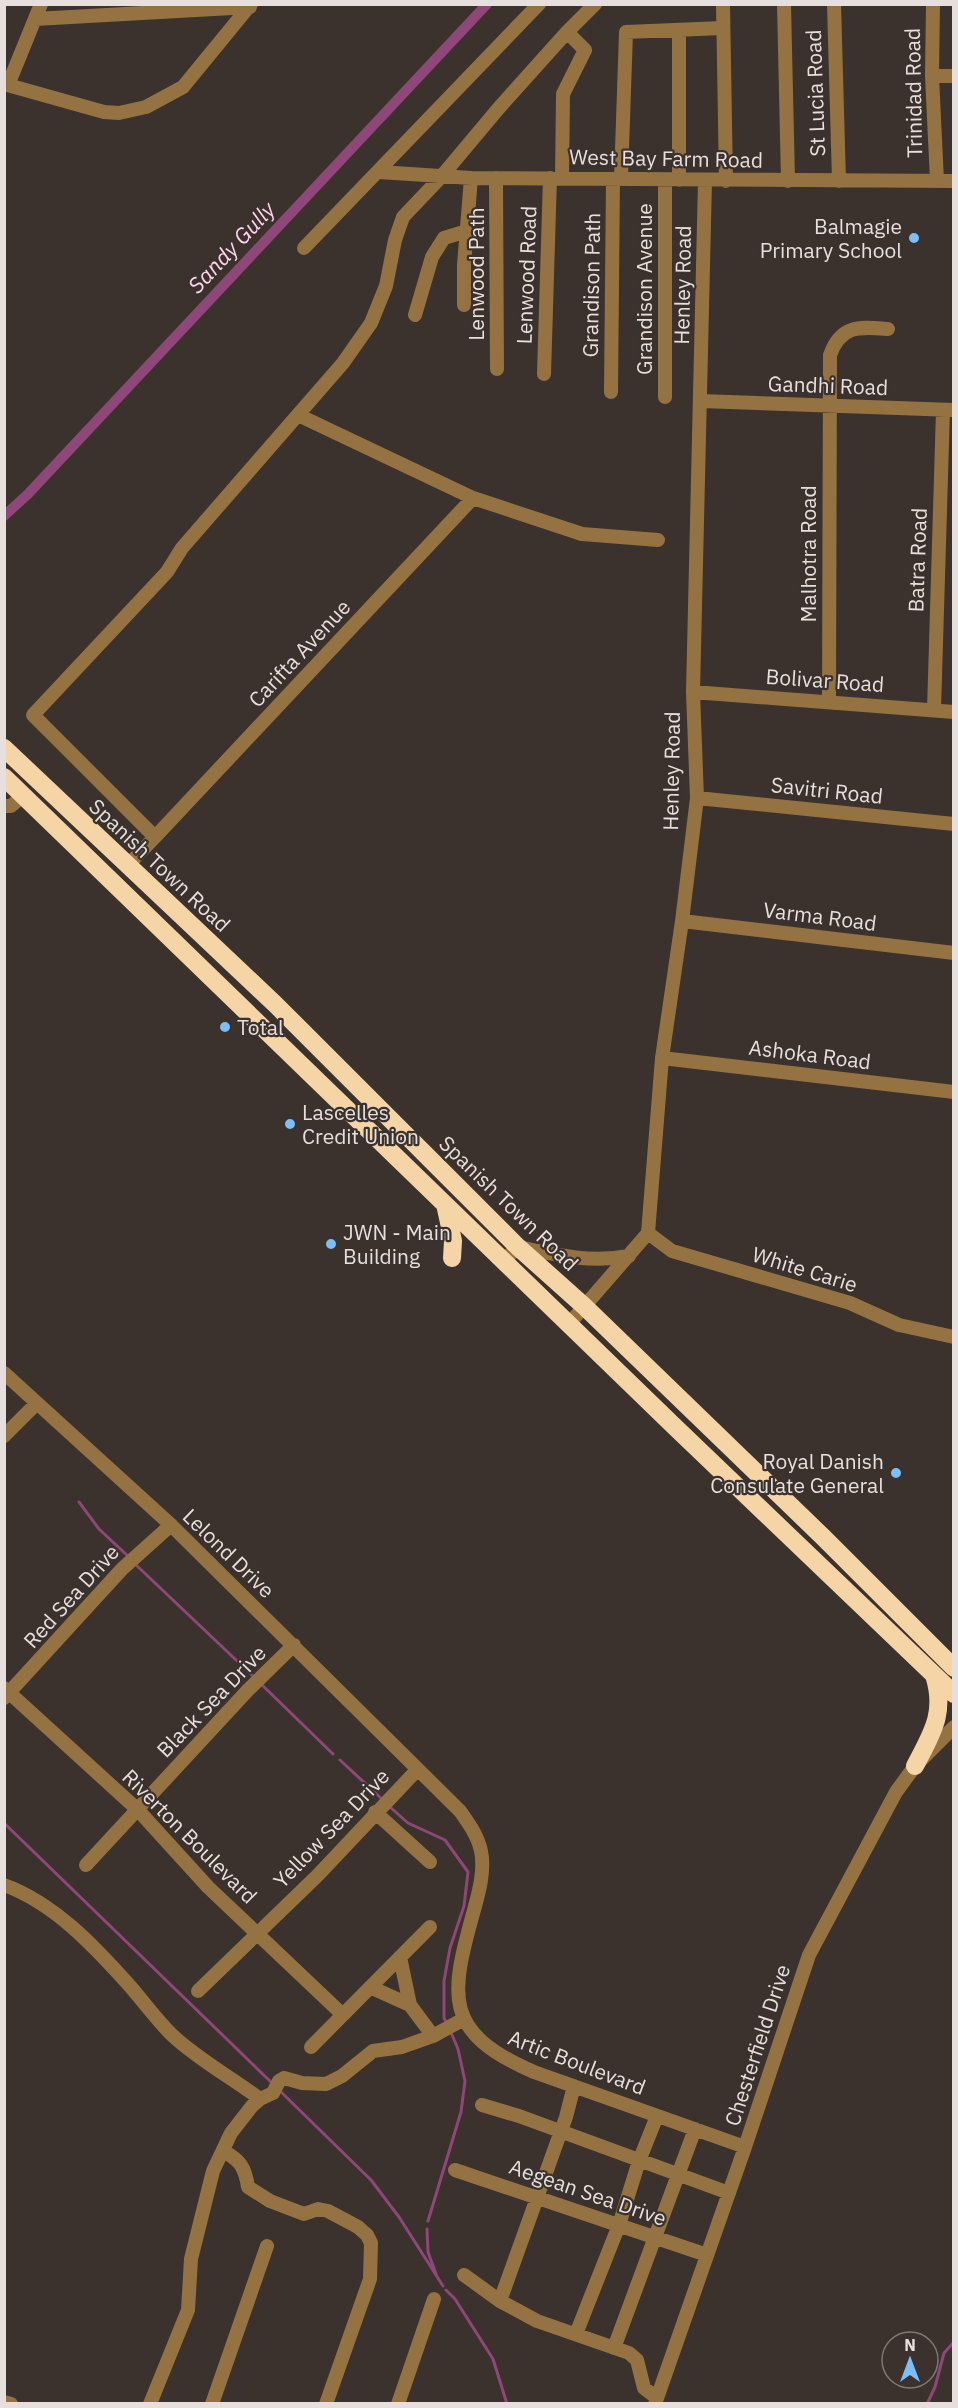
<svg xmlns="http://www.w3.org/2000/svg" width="958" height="2408" font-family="'IBM Plex Sans',sans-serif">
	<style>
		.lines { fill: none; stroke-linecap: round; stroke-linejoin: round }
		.stream { stroke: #8f4678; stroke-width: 3 }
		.canal { stroke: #8f4678; stroke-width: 10 }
		.minor { stroke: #957241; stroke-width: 14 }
		.highway { stroke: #f5d4a6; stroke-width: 18 }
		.poi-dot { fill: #7bbef9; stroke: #3b312d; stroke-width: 2 }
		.labels { text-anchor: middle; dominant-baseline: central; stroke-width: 4.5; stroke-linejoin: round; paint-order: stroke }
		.street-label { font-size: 21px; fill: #e6dfdd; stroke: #3b312d }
		.poi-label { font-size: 21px; fill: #e6dfdd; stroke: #3b312d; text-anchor: start }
		.water-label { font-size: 22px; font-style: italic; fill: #fed4ee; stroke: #3b312d }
	</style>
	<rect width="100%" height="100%" fill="#3b312d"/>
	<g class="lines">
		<path class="stream" d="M 79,1502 L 99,1529 L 130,1558
			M 134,1563 L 255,1678
			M 260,1683 L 333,1754
			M 340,1760 L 383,1800
			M 390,1807 L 408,1823 L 445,1840 L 468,1872 L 464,1906 L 450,1948 L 444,1981 L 444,2018 L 447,2024
			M 4,1823 L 272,2083
			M 279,2090 L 371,2180 L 399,2217 L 443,2286
			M 428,2221 L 461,2112 L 465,2081 L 458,2049 L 450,2030
			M 427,2229 L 428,2252 L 436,2274
			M 446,2290 L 455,2299 L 493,2359 L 507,2404
			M 927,2404 L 935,2387 L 944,2353 L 954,2342"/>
		<path class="canal" d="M 4,516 L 28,494 L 487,4"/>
		<path class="minor" d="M 723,4 L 726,181
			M 784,4 L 788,181
			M 834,4 L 839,181
			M 933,4 L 932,76 L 937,181
			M 35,19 L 250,7
			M 679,31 L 679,180
			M 932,76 L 954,76
			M 4,84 L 104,112 L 119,113 L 146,107 L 183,87 L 251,4
			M 8,85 L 41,4
			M 379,172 L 471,178 L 954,181
			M 496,178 L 497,369
			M 562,178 L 563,94 L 585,50 L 567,32
			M 621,179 L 626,32 L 722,28
			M 665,180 L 665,397
			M 304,248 L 539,4
			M 464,305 L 464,265 L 471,178
			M 415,315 L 432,257 L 444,238 L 467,231
			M 544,374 L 550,178
			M 611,392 L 613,179
			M 701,401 L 954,410
			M 298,415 L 473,498 L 582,534 L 658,540
			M 693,692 L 954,712
			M 829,701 L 830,355 C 841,324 860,327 888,329
			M 934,710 L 943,410
			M 697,798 L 954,824
			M 4,806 L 11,806 L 24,795
			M 155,837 L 473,498
			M 127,866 L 155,837 L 33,715 L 167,572 L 182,548 L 343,363 L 371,323 L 386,286 L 395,240 L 403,217 L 441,177 L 498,109 L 567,32 L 595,4
			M 682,921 L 954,953
			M 662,1058 L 954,1092
			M 648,1233 L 672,1251 L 850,1303 L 899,1325 L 954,1337
			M 504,1260 L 518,1247 C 556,1255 590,1263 629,1256
			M 569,1324 L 648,1233 L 662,1058 L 682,921 L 697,798 L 693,692 L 705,181
			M 4,1373 L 171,1525 L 460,1811 C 469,1824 478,1836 481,1851 C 485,1870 479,1892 474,1910 C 450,1996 442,2032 534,2072 L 745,2147
			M 4,1436 L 37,1403
			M 4,1688 L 138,1810 L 208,1887 L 343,2015
			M 4,1698 L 122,1569 L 171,1525
			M 375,1812 L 430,1862
			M 86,1865 L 248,1690 L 294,1645
			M 4,1885 C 54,1903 94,1946 129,1985 C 143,2001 156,2019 171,2034 C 197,2059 231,2077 260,2099
			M 400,1957 L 410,2005
			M 370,1987 L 410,2005 L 433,2036
			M 198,1991 L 318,1875 L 417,1770
			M 311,2047 L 430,1927
			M 482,2105 L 519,2116 L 729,2193
			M 223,2151 C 240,2160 245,2167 248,2187 L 270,2201 L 304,2214 L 318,2209 L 328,2211 L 358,2227 L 367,2235 L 371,2243 L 370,2279 L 326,2404
			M 455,2170 L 707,2255
			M 464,2275 L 500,2301 L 537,2321 L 629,2353 L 637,2360 L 644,2388 L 657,2398
			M 500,2301 L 566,2117 L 574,2086
			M 576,2334 L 619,2225 L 639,2161 L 657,2116
			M 614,2348 L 695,2129
			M 4,2402 L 11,2404
			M 150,2404 L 188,2310 L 191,2259 L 213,2171 L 231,2133 L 252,2106 L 260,2099 L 273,2093 L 279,2081 L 284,2078 L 302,2083 L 326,2084 L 342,2076 L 373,2051 L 402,2047 L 433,2036 L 464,2019
			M 212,2404 L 267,2246
			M 398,2404 L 434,2299
			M 655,2404 L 745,2147 L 809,1955 L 896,1792 L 915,1766 L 954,1727"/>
		<path class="highway" d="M 4,748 L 276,1005 L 518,1247 L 584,1306 L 823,1537 L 954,1668
			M 4,777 L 676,1428 L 954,1694
			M 445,1204 L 453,1241 L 452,1258
			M 915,1766 C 932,1733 946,1713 934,1675"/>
	</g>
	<g class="poi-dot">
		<circle cx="914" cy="238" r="6"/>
		<circle cx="225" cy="1027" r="6"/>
		<circle cx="290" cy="1124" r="6"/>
		<circle cx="331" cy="1244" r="6"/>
		<circle cx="896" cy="1473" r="6"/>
	</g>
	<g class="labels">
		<g class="street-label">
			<text transform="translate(815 93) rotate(-92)">St Lucia Road</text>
			<text transform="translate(913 93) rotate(-91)">Trinidad Road</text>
			<text transform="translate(666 158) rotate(1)">West Bay Farm Road</text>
			<text transform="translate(476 274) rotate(-90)">Lenwood Path</text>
			<text transform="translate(526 275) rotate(-88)">Lenwood Road</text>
			<text transform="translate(591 285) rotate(-89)">Grandison Path</text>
			<text transform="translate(682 285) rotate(-89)">Henley Road</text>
			<text transform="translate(644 289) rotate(-90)">Grandison Avenue</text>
			<text transform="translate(828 385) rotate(2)">Gandhi Road</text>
			<text transform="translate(808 554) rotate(-90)">Malhotra Road</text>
			<text transform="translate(917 560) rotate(-88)">Batra Road</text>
			<text transform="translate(299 653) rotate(-47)">Carifta Avenue</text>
			<text transform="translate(825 680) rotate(4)">Bolivar Road</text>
			<text transform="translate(671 771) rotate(-89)">Henley Road</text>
			<text transform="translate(827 790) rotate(6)">Savitri Road</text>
			<text transform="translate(160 865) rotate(43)">Spanish Town Road</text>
			<text transform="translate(820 916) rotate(7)">Varma Road</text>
			<text transform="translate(810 1054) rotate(7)">Ashoka Road</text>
			<text transform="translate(509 1203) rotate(44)">Spanish Town Road</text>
			<text transform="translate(805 1269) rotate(17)">White Carie</text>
			<text transform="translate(229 1553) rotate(44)">Lelond Drive</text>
			<text transform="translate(71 1596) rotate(-48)">Red Sea Drive</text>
			<text transform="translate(211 1701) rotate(-46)">Black Sea Drive</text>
			<text transform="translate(331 1828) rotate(-46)">Yellow Sea Drive</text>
			<text transform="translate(190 1836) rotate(45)">Riverton Boulevard</text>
			<text transform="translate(757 2045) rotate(-72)">Chesterfield Drive</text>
			<text transform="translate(577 2062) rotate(21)">Artic Boulevard</text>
			<text transform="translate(588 2192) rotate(19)">Aegean Sea Drive</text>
		</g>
		<g class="poi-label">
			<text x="902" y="226" text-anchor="end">Balmagie<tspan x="902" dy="24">Primary School</tspan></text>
			<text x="237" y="1027">Total</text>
			<text x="302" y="1112">Lascelles<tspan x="302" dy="24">Credit Union</tspan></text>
			<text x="343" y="1232">JWN - Main<tspan x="343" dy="24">Building</tspan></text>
			<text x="884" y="1461" text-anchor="end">Royal Danish<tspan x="884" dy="24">Consulate General</tspan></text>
		</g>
		<g class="water-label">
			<text transform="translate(231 247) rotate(-47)">Sandy Gully</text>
		</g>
	</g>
	<rect width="958" height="2408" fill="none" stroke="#e6dfdd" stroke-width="12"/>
	<g transform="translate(910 2360)"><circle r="28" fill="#3b312d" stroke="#7f7773" stroke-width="1.5"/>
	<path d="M0-4.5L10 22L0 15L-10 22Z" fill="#7bbef9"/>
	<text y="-9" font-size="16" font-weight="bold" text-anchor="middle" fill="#e6dfdd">N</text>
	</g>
</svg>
